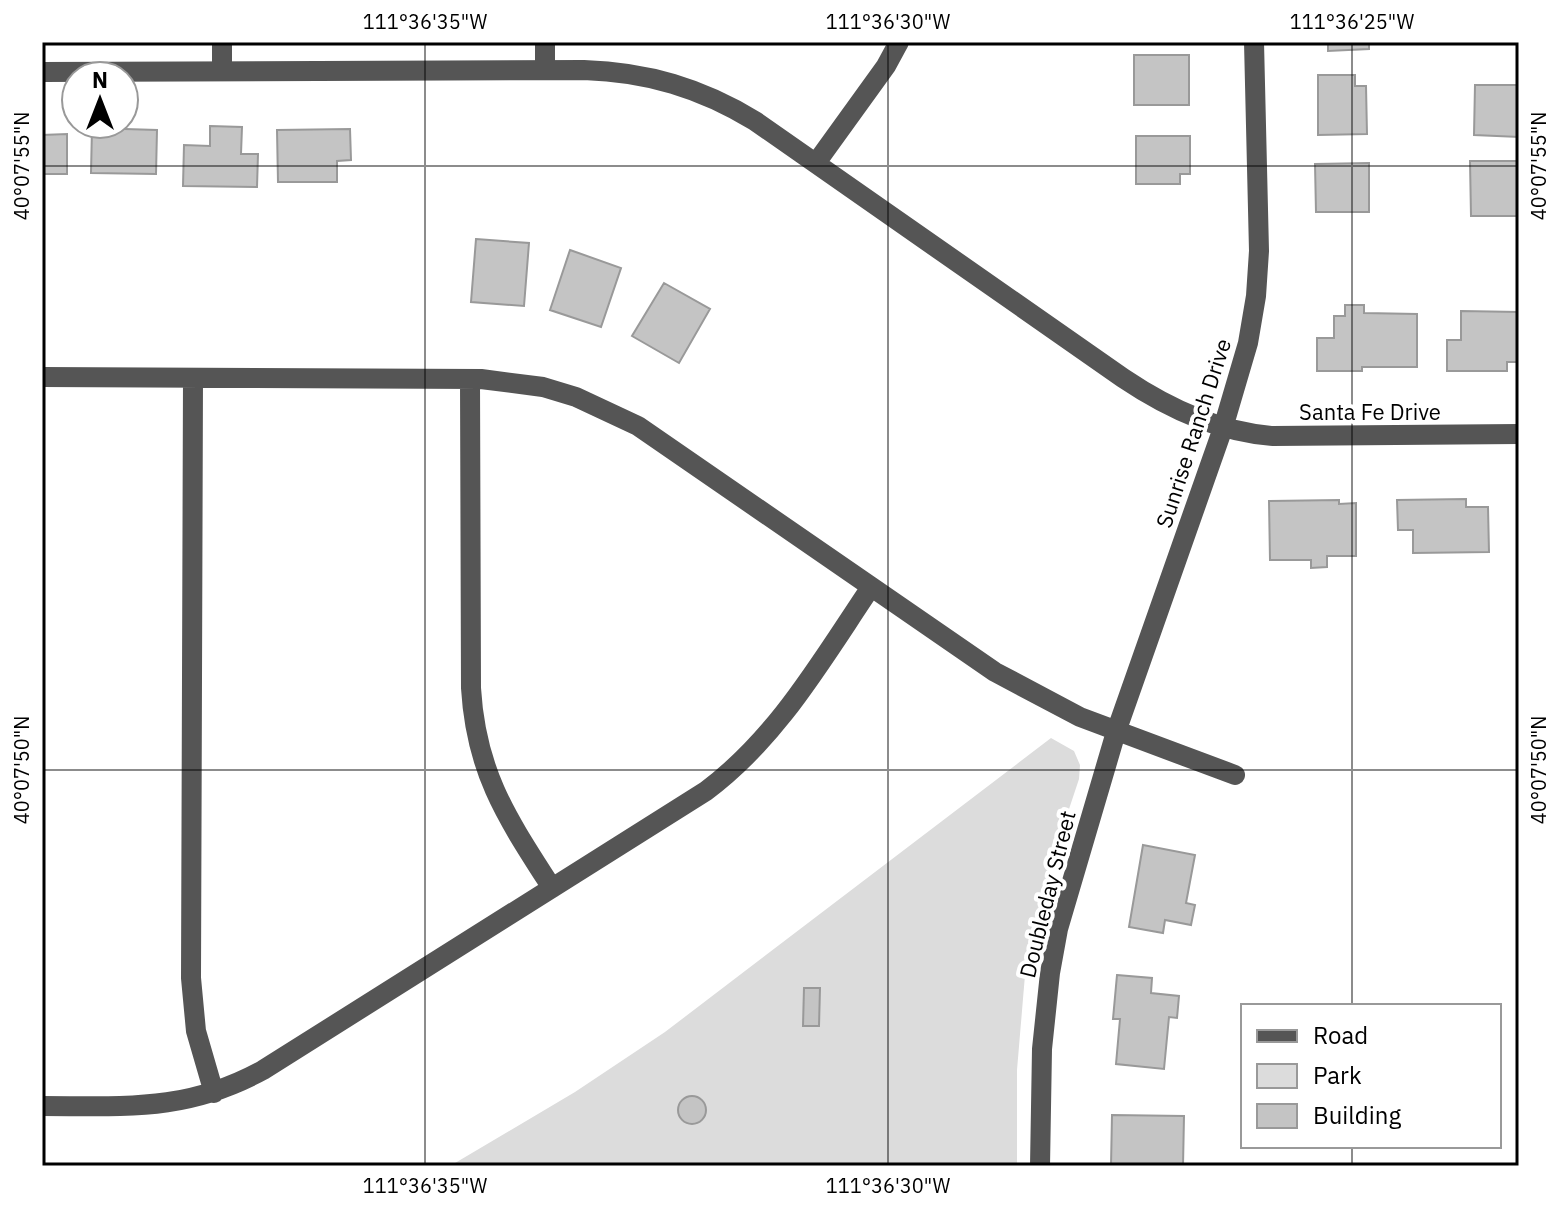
<svg xmlns="http://www.w3.org/2000/svg" width="1561" height="1208" font-family="'IBM Plex Sans',sans-serif">
	<style>
		.green { fill: #dcdcdc }
		.building { fill: #c4c4c4; stroke: #999; stroke-width: 2 }
		.lines { fill: none; stroke-linecap: round; stroke-linejoin: round }
		.minor { stroke: #555; stroke-width: 20 }
		.ticks { fill: none; stroke: #000; stroke-width: 2; stroke-opacity: 0.45 }
		.labels { text-anchor: middle; dominant-baseline: central; stroke-width: 8; stroke-linejoin: round; paint-order: stroke }
		.street-label { font-size: 22px; fill: #000; stroke: #fff }
		.neatline { fill: none; stroke: #000; stroke-width: 3 }
		.ticks-label { font-size: 20px; text-anchor: middle; fill: #000 }
	</style>
	<rect width="100%" height="100%" fill="#fff"/>
	<path class="green" d="M 1051,738 L 1074,751 L 1080,765 L 1079,779 L 1045,881 L 1025,975 L 1017,1070 L 1017,1166 L 450,1166 L 575,1092 L 665,1032 Z"/>
	<path class="building" d="M 1328,42 L 1369,42 L 1369,49 L 1328,51 Z
		M 1134,55 L 1189,55 L 1189,105 L 1134,105 Z
		M 1318,75 L 1355,75 L 1355,86 L 1366,86 L 1367,134 L 1318,135 Z
		M 1475,85 L 1519,85 L 1519,137 L 1474,135 Z
		M 210,126 L 242,127 L 241,154 L 258,154 L 257,187 L 183,186 L 184,145 L 210,146 Z
		M 92,128 L 157,130 L 156,174 L 91,173 Z
		M 350,129 L 351,160 L 337,161 L 337,182 L 278,182 L 277,130 Z
		M 67,134 L 67,174 L 42,174 L 42,135 Z
		M 1136,136 L 1190,136 L 1190,174 L 1180,174 L 1180,184 L 1136,184 Z
		M 1470,161 L 1519,161 L 1519,216 L 1471,216 Z
		M 1369,163 L 1369,212 L 1316,212 L 1315,164 Z
		M 476,239 L 529,243 L 524,306 L 471,302 Z
		M 570,250 L 621,268 L 601,327 L 550,310 Z
		M 664,283 L 710,309 L 679,363 L 632,336 Z
		M 1345,305 L 1364,305 L 1364,313 L 1417,314 L 1417,367 L 1362,367 L 1362,371 L 1317,371 L 1317,338 L 1334,338 L 1334,316 L 1345,316 Z
		M 1461,311 L 1519,312 L 1519,362 L 1507,362 L 1507,371 L 1447,371 L 1447,340 L 1461,340 Z
		M 1466,499 L 1466,507 L 1488,507 L 1489,552 L 1413,553 L 1413,530 L 1398,530 L 1397,500 Z
		M 1339,500 L 1339,504 L 1356,503 L 1356,556 L 1327,556 L 1327,567 L 1311,568 L 1311,560 L 1270,560 L 1269,501 Z
		M 1143,845 L 1195,855 L 1186,903 L 1195,905 L 1191,925 L 1165,920 L 1163,933 L 1129,927 Z
		M 1117,975 L 1152,978 L 1151,993 L 1179,996 L 1177,1018 L 1169,1017 L 1164,1069 L 1116,1064 L 1120,1019 L 1113,1019 Z
		M 804,988 L 820,988 L 819,1026 L 803,1026 Z
		M678 1110a14 14 0 1 1 28 0a14 14 0 1 1-28 0Z
		M 1112,1115 L 1184,1116 L 1183,1166 L 1111,1166 Z"/>
	<g class="lines">
		<path class="minor" d="M 222,42 L 222,71
			M 545,42 L 545,70
			M 42,72 L 584,70 C 647,72 701,88 755,121 L 1123,378 C 1169,409 1218,432 1273,436 L 1519,434
			M 816,163 L 886,66 L 899,42
			M 42,377 L 481,379 L 543,387 L 576,397 L 638,426 L 995,672 L 1080,717 L 1235,775
			M 193,378 L 191,978 L 196,1031 L 214,1093
			M 470,379 L 471,688 C 476,773 507,818 552,888
			M 42,1106 C 126,1106 186,1112 263,1070 L 706,791 C 778,737 821,661 871,587
			M 1040,1166 L 1042,1049 L 1050,973 L 1058,929 L 1116,732 L 1223,428 L 1248,343 L 1256,296 L 1259,251 L 1254,42"/>
	</g>
	<path class="ticks" d="M 425,42 L 425,1166M 888,42 L 888,1166M 1352,42 L 1352,1006M 42,166 L 1519,166M 42,770 L 1519,770M 1352,1146 L 1352,1166"/>
	<g class="labels">
		<g class="street-label">
			<text x="1370" y="411">Santa Fe Drive</text>
			<text transform="translate(1193 433) rotate(-72)">Sunrise Ranch Drive</text>
			<text transform="translate(1047 894) rotate(-76)">Doubleday Street</text>
		</g>
	</g>
	<rect width="1561" height="1208" fill="none" stroke="#ffffff" stroke-width="88"/>
	<rect x="1241" y="1004" width="260" height="144" fill="#ffffff" stroke="#999999" stroke-width="2"/>
	<rect x="1257" y="1030" width="40" height="12" fill="#555555" stroke="#999999" stroke-width="2"/>
	<text x="1313" y="1044" font-size="24" fill="#000000">Road</text>
	<rect x="1257" y="1064" width="40" height="24" fill="#dcdcdc" stroke="#999999" stroke-width="2"/>
	<text x="1313" y="1084" font-size="24" fill="#000000">Park</text>
	<rect x="1257" y="1104" width="40" height="24" fill="#c4c4c4" stroke="#999999" stroke-width="2"/>
	<text x="1313" y="1124" font-size="24" fill="#000000">Building</text>
	<g transform="translate(100 100)"><circle r="38" fill="#ffffff" stroke="#999999" stroke-width="2"/>
	<path d="M0-6L14 30L0 20L-14 30Z" fill="#000000"/>
	<text y="-12" font-size="22" font-weight="bold" text-anchor="middle" fill="#000000">N</text>
	</g>
	<rect x="44" y="44" width="1473" height="1120" class="neatline"/>
	<g class="ticks-label">
		<text x="425" y="29">111°36'35"W</text>
		<text x="888" y="29">111°36'30"W</text>
		<text x="1352" y="29">111°36'25"W</text>
		<text transform="translate(22 166) rotate(-90)" y="7">40°07'55"N</text>
		<text transform="translate(1539 166) rotate(-90)" y="7">40°07'55"N</text>
		<text transform="translate(22 770) rotate(-90)" y="7">40°07'50"N</text>
		<text transform="translate(1539 770) rotate(-90)" y="7">40°07'50"N</text>
		<text x="425" y="1193">111°36'35"W</text>
		<text x="888" y="1193">111°36'30"W</text>
	</g>
</svg>
